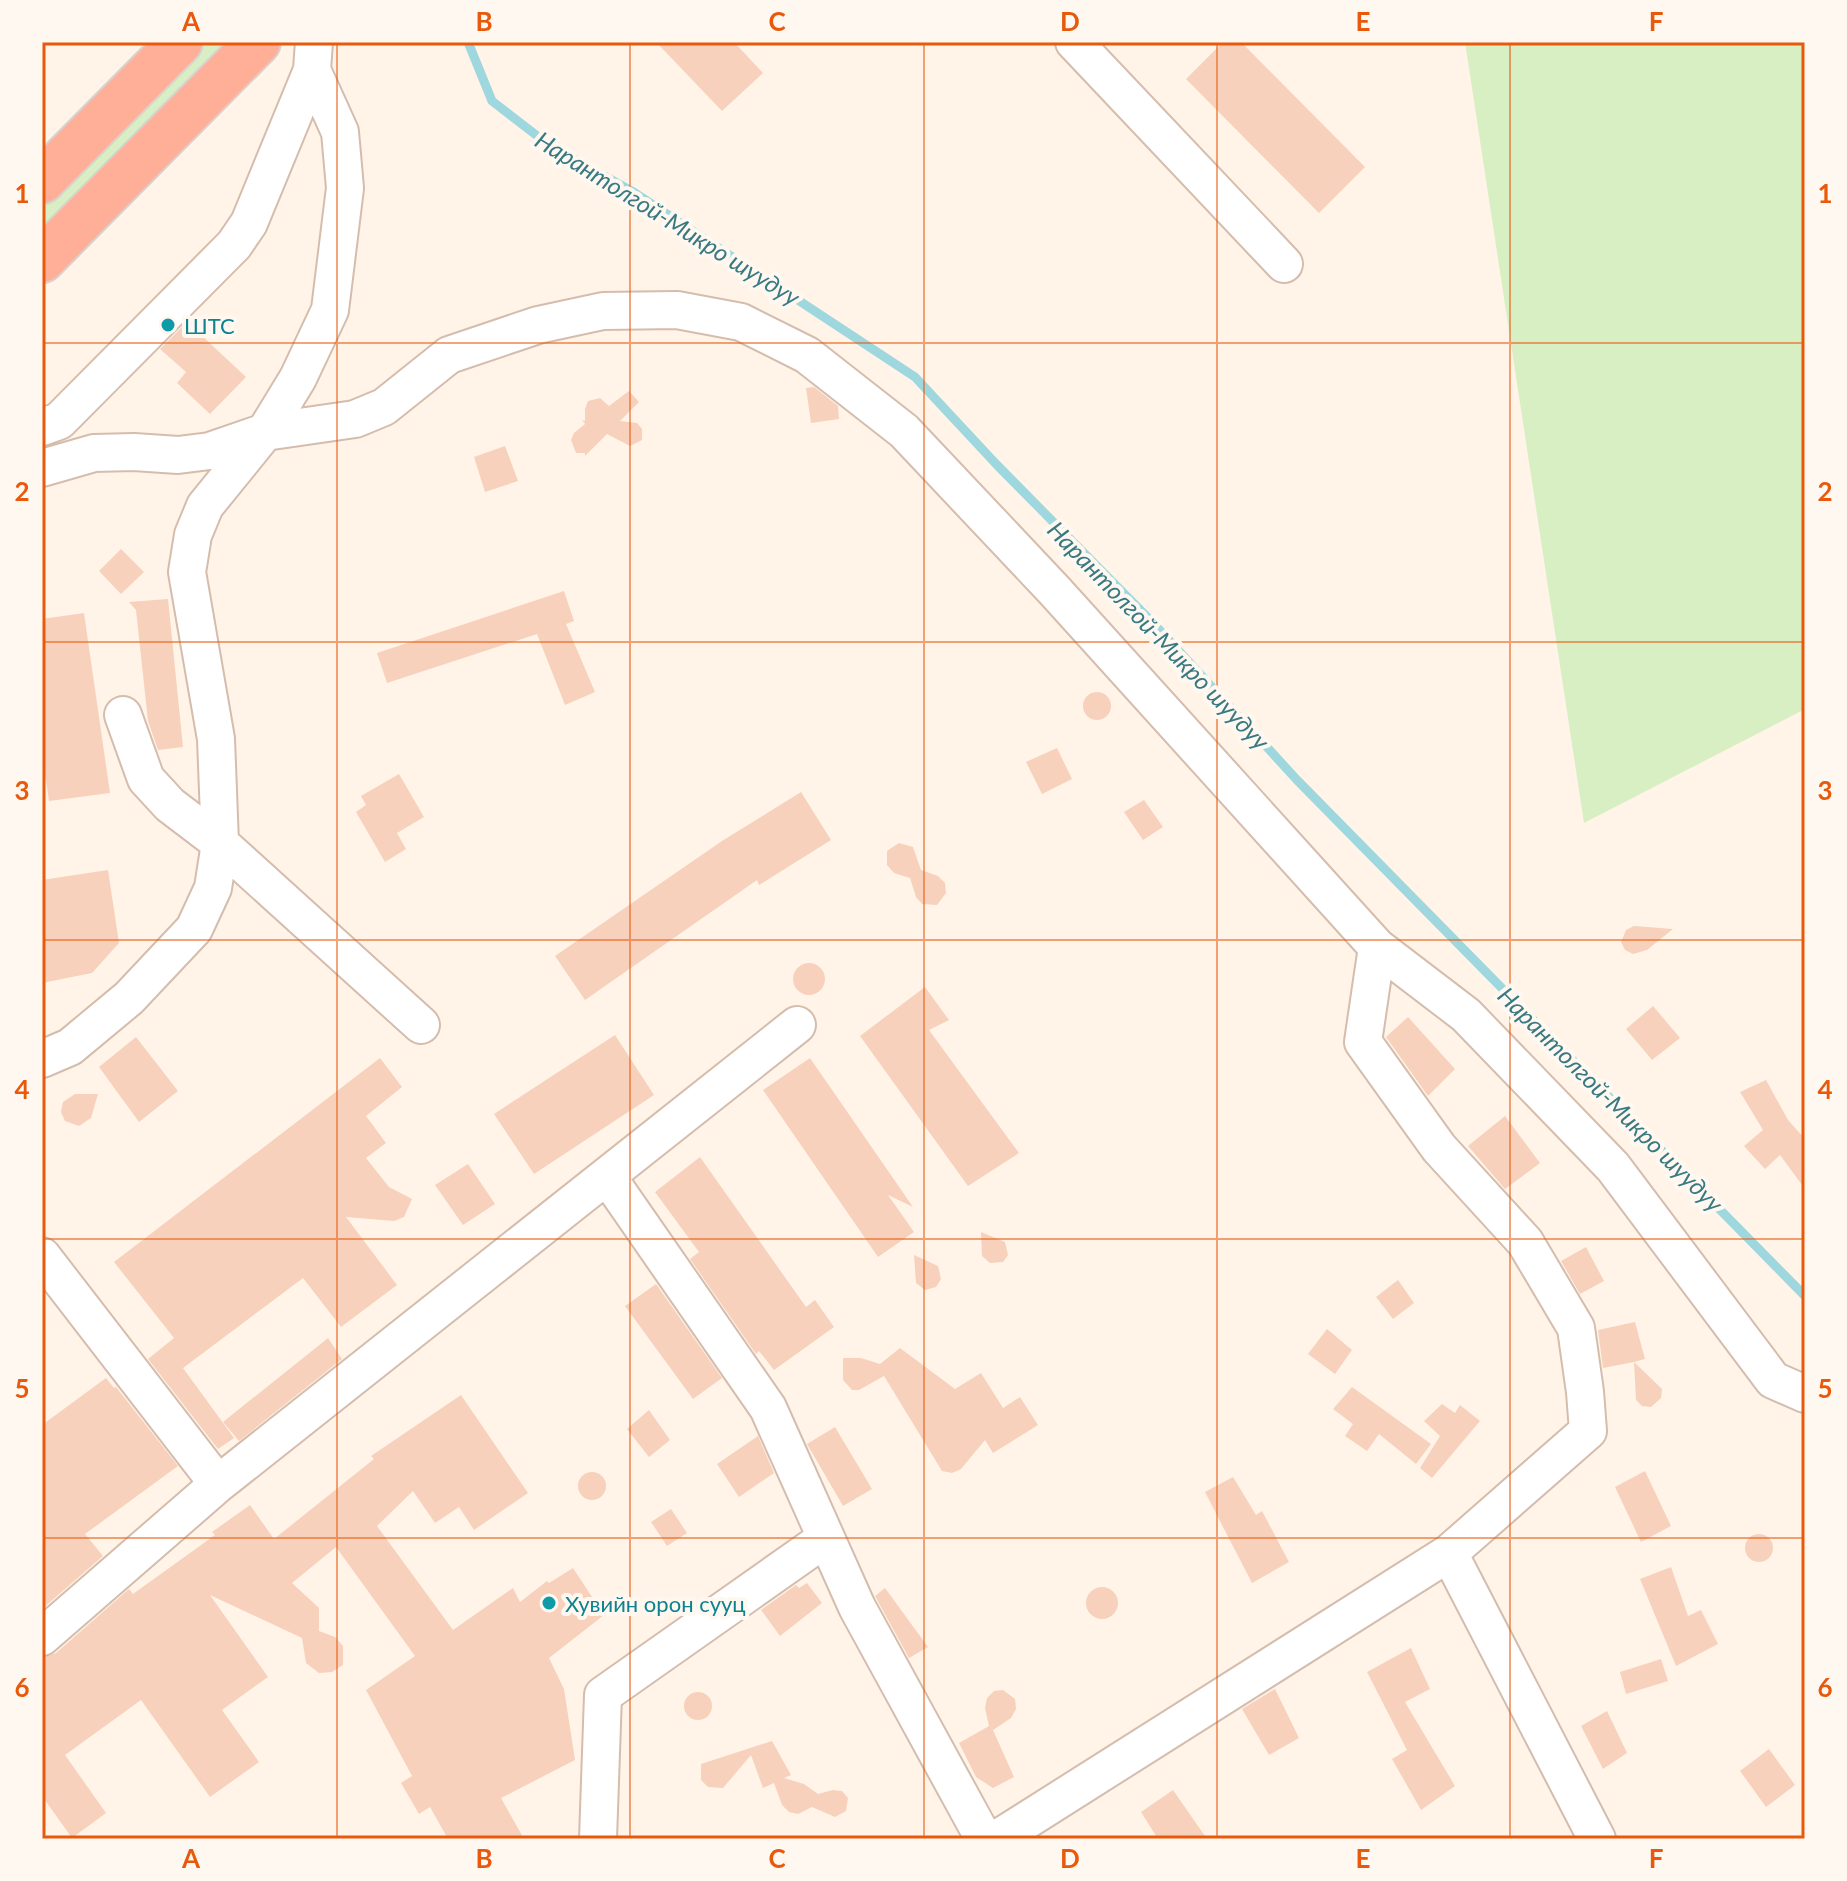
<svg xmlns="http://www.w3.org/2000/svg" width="1847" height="1881" font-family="Lato,sans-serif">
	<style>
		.grass { fill: #d7efc3 }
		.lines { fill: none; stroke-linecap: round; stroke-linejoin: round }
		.stream { stroke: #9ed7de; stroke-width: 9 }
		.building { fill: #f7d1bc }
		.minor-casing { stroke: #d5bdae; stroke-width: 40 }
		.highway-casing { stroke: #dad0cc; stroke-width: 48 }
		.minor { stroke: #fff; stroke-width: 36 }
		.highway { stroke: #ffaf98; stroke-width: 44 }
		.grid { fill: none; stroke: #e8590c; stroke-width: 2; stroke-opacity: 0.55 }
		.culture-dot { fill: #0f9aa8; stroke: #fff8f0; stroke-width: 3 }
		.labels { text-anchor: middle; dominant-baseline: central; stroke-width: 8; stroke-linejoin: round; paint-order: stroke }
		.culture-label { font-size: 22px; fill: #0d838f; stroke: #fff8f0; text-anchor: start }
		.water-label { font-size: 24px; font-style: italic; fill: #397982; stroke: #fff8f0 }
		.neatline { fill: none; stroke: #e8590c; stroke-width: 3 }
		.grid-label { font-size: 26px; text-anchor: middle; font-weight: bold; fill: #e8590c }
	</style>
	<rect width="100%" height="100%" fill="#fff4e7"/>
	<path class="grass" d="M 208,42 L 233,42 L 42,235 L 42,209 Z
		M 1465,42 L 1805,42 L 1805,709 L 1584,823 Z"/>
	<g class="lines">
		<path class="stream" d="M 468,42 L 492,101 L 549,145 L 635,193 L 915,377 L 997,465 L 1156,626 L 1297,780 L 1805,1296"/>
	</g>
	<path class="building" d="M 656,42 L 734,42 L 763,73 L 722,111 Z
		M 1223,42 L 1241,42 L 1365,167 L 1319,213 L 1186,79 Z
		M 193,316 L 206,328 L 200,334 L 246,377 L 210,414 L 177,383 L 186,372 L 160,349 Z
		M 814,387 L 838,406 L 839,419 L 811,423 L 806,388 Z
		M 629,391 L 639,402 L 620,421 L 637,423 L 642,429 L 642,440 L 630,446 L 607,434 L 585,456 L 585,453 L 576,453 L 571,440 L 574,433 L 585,424 L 582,420 L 585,421 L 585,409 L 588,401 L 600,398 L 609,406 Z
		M 505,446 L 518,481 L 485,492 L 474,457 Z
		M 121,549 L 144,572 L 121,594 L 99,571 Z
		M 564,591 L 574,621 L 566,624 L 595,692 L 565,705 L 537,634 L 387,683 L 377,653 Z
		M 168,599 L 183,747 L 158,750 L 148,721 L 136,610 L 129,602 Z
		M 84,613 L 110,793 L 49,801 L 42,753 L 42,619 Z
		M1083 706a14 14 0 1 1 28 0a14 14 0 1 1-28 0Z
		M 1057,748 L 1072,779 L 1042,794 L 1026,762 Z
		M 399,774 L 424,817 L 397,833 L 406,849 L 385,862 L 356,812 L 366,805 L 361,796 Z
		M 801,792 L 831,840 L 759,885 L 757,880 L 585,1000 L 555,956 L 722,841 Z
		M 1144,800 L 1163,827 L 1143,840 L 1124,812 Z
		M 899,843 L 913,847 L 921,870 L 938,876 L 945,883 L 946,893 L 937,905 L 922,904 L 916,897 L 910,878 L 894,873 L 887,865 L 887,851 Z
		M 108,870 L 119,943 L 92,973 L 42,983 L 42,880 Z
		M 1634,926 L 1673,929 L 1647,950 L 1633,954 L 1625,950 L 1621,942 L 1626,930 Z
		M793 979a16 16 0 1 1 32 0a16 16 0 1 1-32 0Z
		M 925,987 L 949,1020 L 929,1030 L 1019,1153 L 968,1186 L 860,1036 Z
		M 1653,1006 L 1680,1038 L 1652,1060 L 1626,1029 Z
		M 1408,1017 L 1455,1069 L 1428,1096 L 1386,1037 Z
		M 615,1035 L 654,1095 L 534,1174 L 494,1114 Z
		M 136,1037 L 178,1091 L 139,1122 L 99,1067 Z
		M 380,1058 L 402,1087 L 366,1116 L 386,1143 L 366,1158 L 389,1187 L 412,1199 L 404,1217 L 394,1221 L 346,1217 L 397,1285 L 341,1327 L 303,1278 L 183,1368 L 234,1438 L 218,1449 L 148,1359 L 174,1338 L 114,1262 Z
		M 810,1058 L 913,1207 L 888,1195 L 914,1232 L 878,1257 L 763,1090 Z
		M 1766,1080 L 1788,1120 L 1805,1139 L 1805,1189 L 1780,1155 L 1765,1169 L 1744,1146 L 1763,1130 L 1740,1092 Z
		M 75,1094 L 98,1094 L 91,1118 L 79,1126 L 65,1121 L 61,1112 L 63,1102 Z
		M 1505,1116 L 1540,1163 L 1505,1189 L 1468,1146 Z
		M 700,1157 L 806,1307 L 815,1300 L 834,1327 L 774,1370 L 759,1351 L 756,1354 L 690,1259 L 699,1252 L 655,1192 Z
		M 468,1164 L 495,1204 L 463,1225 L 435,1185 Z
		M 981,1232 L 1005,1242 L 1008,1255 L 1003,1262 L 990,1263 L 982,1256 Z
		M 1586,1247 L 1604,1281 L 1580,1294 L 1561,1261 Z
		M 914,1255 L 938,1266 L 941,1279 L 936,1287 L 925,1290 L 916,1283 Z
		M 1398,1280 L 1414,1303 L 1393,1319 L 1376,1297 Z
		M 656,1284 L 722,1378 L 693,1399 L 625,1306 Z
		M 1635,1322 L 1645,1359 L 1634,1362 L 1662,1389 L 1661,1398 L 1651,1407 L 1642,1406 L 1636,1400 L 1634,1362 L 1603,1368 L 1598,1330 Z
		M 1327,1329 L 1352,1350 L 1335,1374 L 1308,1354 Z
		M 328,1338 L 342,1359 L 239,1441 L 223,1422 Z
		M 900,1348 L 955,1389 L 981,1373 L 1003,1408 L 1020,1397 L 1038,1425 L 993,1453 L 985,1440 L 961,1469 L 952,1473 L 942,1471 L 884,1376 L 859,1390 L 852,1390 L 843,1380 L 843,1358 L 861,1358 L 880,1364 Z
		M 106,1378 L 114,1388 L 116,1387 L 178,1466 L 85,1534 L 103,1556 L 42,1609 L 42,1425 Z
		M 1352,1387 L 1431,1444 L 1416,1464 L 1379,1434 L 1367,1451 L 1345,1436 L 1353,1424 L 1333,1409 Z
		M 461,1395 L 528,1493 L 474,1530 L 459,1507 L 435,1523 L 413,1491 L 377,1526 L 453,1630 L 513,1588 L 520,1602 L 547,1581 L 549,1583 L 573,1568 L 604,1615 L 549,1658 L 564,1689 L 575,1760 L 501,1798 L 524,1839 L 448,1839 L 430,1807 L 419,1814 L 401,1783 L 412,1776 L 366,1690 L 415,1656 L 336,1547 L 292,1583 L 319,1608 L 319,1631 L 335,1637 L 343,1646 L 343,1665 L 332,1672 L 319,1673 L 306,1663 L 302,1638 L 210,1595 L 268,1677 L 222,1710 L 259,1762 L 210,1797 L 141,1700 L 65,1755 L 106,1813 L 72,1838 L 42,1796 L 42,1657 L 56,1653 L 129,1589 L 133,1594 L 215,1535 L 212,1532 L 250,1505 L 274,1539 L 374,1459 L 371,1456 Z
		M 1442,1404 L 1455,1413 L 1460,1405 L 1480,1421 L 1432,1478 L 1420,1468 L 1440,1436 L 1424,1421 Z
		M 649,1410 L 670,1440 L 649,1457 L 627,1429 Z
		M 835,1427 L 872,1489 L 843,1506 L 807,1444 Z
		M 758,1436 L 774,1473 L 739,1497 L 717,1464 Z
		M 1645,1471 L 1671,1526 L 1641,1542 L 1615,1487 Z
		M578 1486a14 14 0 1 1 28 0a14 14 0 1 1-28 0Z
		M 1233,1477 L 1256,1515 L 1262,1511 L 1289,1562 L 1252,1583 L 1205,1492 Z
		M 671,1509 L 687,1533 L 667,1546 L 651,1522 Z
		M1745 1548a14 14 0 1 1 28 0a14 14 0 1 1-28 0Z
		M 1671,1567 L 1688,1616 L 1701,1610 L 1718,1644 L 1676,1666 L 1640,1579 Z
		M 807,1583 L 822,1603 L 780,1636 L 761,1610 L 796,1585 L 799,1588 Z
		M1086 1603a16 16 0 1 1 32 0a16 16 0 1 1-32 0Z
		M 885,1588 L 928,1647 L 909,1658 L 875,1596 Z
		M 1411,1648 L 1430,1689 L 1405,1702 L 1455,1786 L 1421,1810 L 1392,1759 L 1407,1750 L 1367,1672 Z
		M 1661,1659 L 1668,1681 L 1626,1694 L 1620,1672 Z
		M 1275,1689 L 1299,1738 L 1269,1755 L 1242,1709 Z
		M 1003,1690 L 1015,1699 L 1016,1709 L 1011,1718 L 993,1730 L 1014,1777 L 993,1788 L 976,1777 L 959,1743 L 989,1726 L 985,1708 L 987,1698 L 994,1691 Z
		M684 1706a14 14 0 1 1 28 0a14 14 0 1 1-28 0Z
		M 1607,1711 L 1627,1753 L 1603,1769 L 1581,1726 Z
		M 772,1741 L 791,1775 L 784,1778 L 804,1784 L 818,1794 L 833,1790 L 842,1791 L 848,1798 L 846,1811 L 835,1817 L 812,1807 L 798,1814 L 789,1812 L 782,1805 L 774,1783 L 763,1788 L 751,1755 L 723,1788 L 708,1787 L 701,1780 L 701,1764 Z
		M 1769,1749 L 1795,1785 L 1766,1807 L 1740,1771 Z
		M 1173,1790 L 1207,1839 L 1158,1839 L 1141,1812 Z"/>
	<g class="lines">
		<defs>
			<path id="minor" d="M 1074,42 L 1284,264
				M 42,427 L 59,421 L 234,245 L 249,223 L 312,70 L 314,42
				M 42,468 L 94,453 L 134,452 L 178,455 L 210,451 L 265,432 L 355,419 L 384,407 L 449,355 L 538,325 L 603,311 L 677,310 L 741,322 L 807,355 L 904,431 L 1054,590 L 1377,947 L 1363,1042 L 1439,1148 L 1525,1242 L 1576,1328 L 1585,1392 L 1588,1431 L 1449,1553 L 997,1839
				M 123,715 L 146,779 L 170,805 L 220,843 L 421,1025
				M 1377,947 L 1466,1015 L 1613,1167 L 1773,1380 L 1805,1394
				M 42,1059 L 70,1047 L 129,998 L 194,929 L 213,888 L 220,843 L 216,739 L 187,572 L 193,535 L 205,506 L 265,432 L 298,378 L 330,310 L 345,188 L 340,132 L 312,70
				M 607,1176 L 768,1408 L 857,1607 L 984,1839
				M 42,1256 L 218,1484
				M 1449,1553 L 1597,1839
				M 42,1637 L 218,1484 L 797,1025
				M 598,1839 L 603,1695 L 826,1538"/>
			<path id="highway" d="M 42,181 L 180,42
				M 42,260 L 258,42"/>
		</defs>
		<use href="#minor" class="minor-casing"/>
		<use href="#highway" class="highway-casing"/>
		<use href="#minor" class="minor"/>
		<use href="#highway" class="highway"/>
	</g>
	<path class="grid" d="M 337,42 L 337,1839M 630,42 L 630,1839M 924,42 L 924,1839M 1217,42 L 1217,1839M 1510,42 L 1510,1839M 42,343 L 1805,343M 42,642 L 1805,642M 42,940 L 1805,940M 42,1239 L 1805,1239M 42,1538 L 1805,1538"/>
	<g class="culture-dot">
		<circle cx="168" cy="325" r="8"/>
		<circle cx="549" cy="1603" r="8"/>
	</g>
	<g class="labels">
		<g class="culture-label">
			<text x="184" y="325">ШТС</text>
			<text x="565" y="1603">Хувийн орон сууц</text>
		</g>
		<g class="water-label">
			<text transform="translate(668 218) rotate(32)">Нарантолгой-Микро шуудуу</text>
			<text transform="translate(1159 635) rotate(46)">Нарантолгой-Микро шуудуу</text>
			<text transform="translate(1611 1099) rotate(45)">Нарантолгой-Микро шуудуу</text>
		</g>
	</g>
	<rect width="1847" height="1881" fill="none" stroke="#fff8f0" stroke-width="88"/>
	<rect x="44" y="44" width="1759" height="1793" class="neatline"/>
	<g class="grid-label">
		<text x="191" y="31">A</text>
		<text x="484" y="31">B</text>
		<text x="777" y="31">C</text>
		<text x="1070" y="31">D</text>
		<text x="1363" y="31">E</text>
		<text x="1656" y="31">F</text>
		<text x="22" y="203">1</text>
		<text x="1825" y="203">1</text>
		<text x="22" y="501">2</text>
		<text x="1825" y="501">2</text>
		<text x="22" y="800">3</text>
		<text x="1825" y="800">3</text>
		<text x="22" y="1099">4</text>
		<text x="1825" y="1099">4</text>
		<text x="22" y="1398">5</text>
		<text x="1825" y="1398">5</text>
		<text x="22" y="1697">6</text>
		<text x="1825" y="1697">6</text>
		<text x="191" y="1868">A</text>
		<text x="484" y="1868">B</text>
		<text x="777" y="1868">C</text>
		<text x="1070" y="1868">D</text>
		<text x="1363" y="1868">E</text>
		<text x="1656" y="1868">F</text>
	</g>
</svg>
